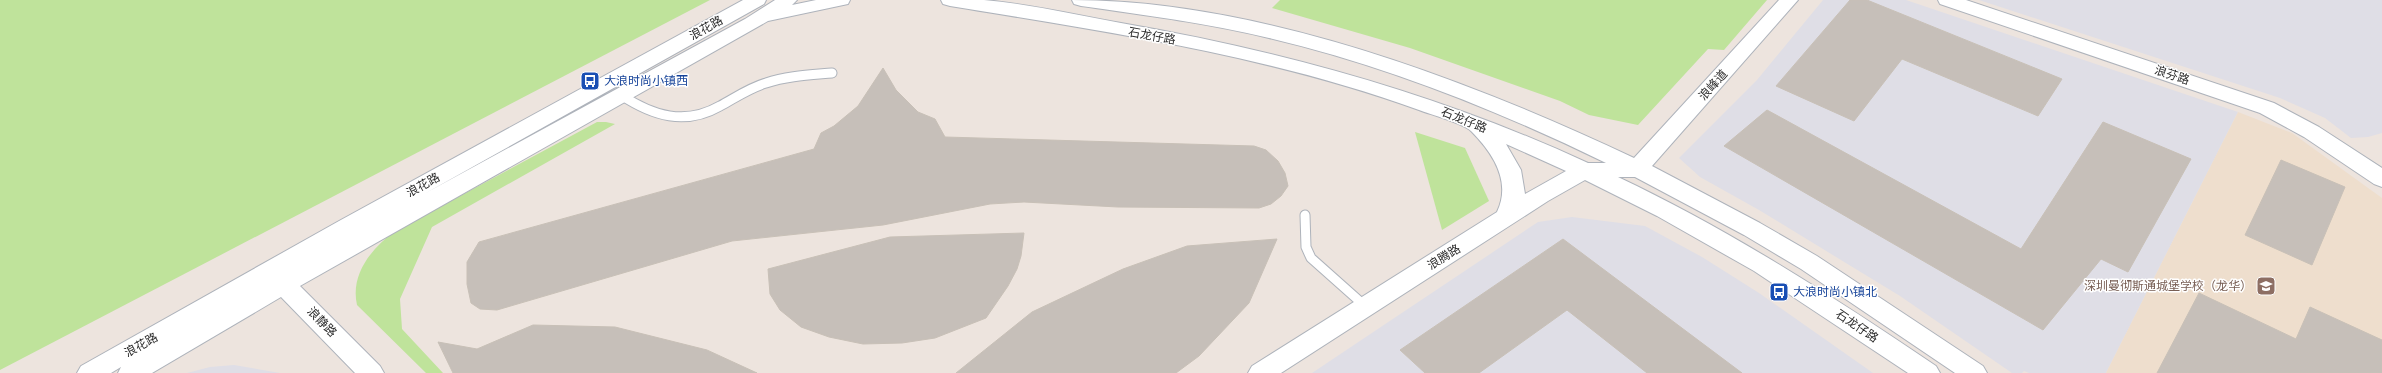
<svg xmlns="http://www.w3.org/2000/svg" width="2382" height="373" font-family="Helvetica,'Noto Sans SC',sans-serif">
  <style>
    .industrial { fill: #dfdee6 }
    .education { fill: #eedecd }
    .green { fill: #bfe39b }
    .building { fill: #c6bfb9; stroke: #c8c0b7 }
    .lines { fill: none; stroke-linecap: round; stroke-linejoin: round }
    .lane-casing { stroke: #aeb3bb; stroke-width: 11 }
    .secondary-casing { stroke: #aeb3bb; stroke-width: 2 }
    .lane { stroke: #fff; stroke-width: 9 }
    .secondary { fill: #fff; fill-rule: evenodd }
    .labels { text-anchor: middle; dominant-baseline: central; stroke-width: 3; stroke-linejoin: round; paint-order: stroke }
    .street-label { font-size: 12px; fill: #2b2b2b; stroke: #fff }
    .transit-label { font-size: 12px; fill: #164399; stroke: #fff; text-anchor: start }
    .education-label { font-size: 12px; fill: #785e54; stroke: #fff; text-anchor: end }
  </style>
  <rect width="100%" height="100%" fill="#ede4de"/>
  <g class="industrial">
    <polygon points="1823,0 1906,0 2238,112 2106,373 2029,373 2024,371 2022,373 2012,373 1900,296 1759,210 1700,177 1679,158 1757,80"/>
    <polygon points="1979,0 2382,0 2382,133 2368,137 2351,138 2325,118 2280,98"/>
    <polygon points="1572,217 1645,226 1702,257 1759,293 1873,373 1312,373 1538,222"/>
    <polygon points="234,365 280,373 187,373 210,367"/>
  </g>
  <polygon class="education" points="2238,112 2292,133 2382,198 2382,373 2106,373"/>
  <g class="green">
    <polygon points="0,0 710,0 0,370"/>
    <polygon points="1280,0 1767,0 1724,50 1708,49 1638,125 1589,115 1560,101 1410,48 1272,8"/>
    <path d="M597,122H606L615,124L432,227L400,299L402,329L443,373H426L357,305C350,274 372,248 395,231Z"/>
    <polygon points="1415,132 1465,148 1489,201 1442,230"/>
  </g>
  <g class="building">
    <polygon points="1850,0 1867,0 2062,79 2038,116 1902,59 1854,121 1776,86"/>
    <polygon points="883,68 896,90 918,112 935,119 945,137 1254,146 1266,150 1278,161 1285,173 1288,186 1281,196 1271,204 1259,208 1118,207 1024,202 990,204 883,225 732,241 497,310 480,309 471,303 467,284 467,262 479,242 814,149 821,133 834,126 858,106"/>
    <polygon points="1767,110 2021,249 2103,122 2191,159 2128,272 2101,259 2043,330 1724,146"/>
    <polygon points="2281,160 2345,187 2312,265 2245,235"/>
    <polygon points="1024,233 1021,256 1017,269 1008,286 986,318 935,338 902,343 863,344 829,337 801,327 780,310 770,294 768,269 890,237"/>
    <polygon points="1277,239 1249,303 1199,356 1176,373 956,373 1032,312 1123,269 1187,246"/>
    <polygon points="1563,239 1742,373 1647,373 1567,310 1479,373 1425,373 1400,350"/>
    <polygon points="2199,293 2296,339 2310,307 2382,340 2382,373 2157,373"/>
    <polygon points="533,325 615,327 707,350 757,373 453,373 438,342 477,349"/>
  </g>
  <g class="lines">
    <g class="lane-casing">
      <g id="lane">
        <path d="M621,95C653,116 685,126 720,106C735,98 749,88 766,83C787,76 810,75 832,73"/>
        <polyline points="1305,215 1306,247 1311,258 1365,306"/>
      </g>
    </g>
    <g class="secondary-casing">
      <g id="secondary">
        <polygon points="743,0 766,0 764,4 424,194 745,19 775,0 797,0 792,5 816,0 850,0 848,4 768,21 300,286 380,366 384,373 355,373 281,297 152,373 118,373 121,367 111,373 77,373 81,366 339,221"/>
        <path d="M941,0C955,0 970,0 984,0C1030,4 1076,15 1121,23C1283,51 1439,94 1588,163H1606C1499,111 1385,65 1269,38C1207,23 1144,15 1081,6L1074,4L1072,0C1258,0 1467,79 1634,158L1779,0H1798L1652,166L1760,223L1817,256L1983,366L1987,373H1955L1801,269L1744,235L1635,177H1618C1730,230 1834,297 1936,366L1940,373H1908L1754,271L1657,216L1585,180L1548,201L1281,373H1248L1252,366L1497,212C1512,181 1492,152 1471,131C1465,124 1429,114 1419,110C1267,55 1108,32 950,6L943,4ZM1506,144L1566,171L1525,194L1521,170Z"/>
        <polygon points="1938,0 1966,0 2274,103 2319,127 2382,168 2382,187 2374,184 2304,137 2260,113 1940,4"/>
      </g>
    </g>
    <use href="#lane" class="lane"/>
    <use href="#secondary" class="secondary"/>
  </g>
  <defs>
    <g id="bus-square" transform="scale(1)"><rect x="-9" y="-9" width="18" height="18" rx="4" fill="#1a4fb4" stroke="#fff"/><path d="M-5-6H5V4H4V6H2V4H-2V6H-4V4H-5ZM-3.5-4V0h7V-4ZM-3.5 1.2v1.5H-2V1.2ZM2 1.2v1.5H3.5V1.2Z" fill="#fff"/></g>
    <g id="school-square" transform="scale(1)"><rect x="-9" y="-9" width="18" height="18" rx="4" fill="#8d6e63" stroke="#fff"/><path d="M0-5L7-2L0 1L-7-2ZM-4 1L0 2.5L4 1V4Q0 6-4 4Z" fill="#fff"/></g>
  </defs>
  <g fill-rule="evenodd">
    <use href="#bus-square" x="590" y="81"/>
    <use href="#school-square" x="2266" y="286"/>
    <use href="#bus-square" x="1779" y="292"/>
  </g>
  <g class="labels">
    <g class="street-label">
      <text transform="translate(706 28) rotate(-29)">浪花路</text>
      <text transform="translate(1152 36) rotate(10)">石龙仔路</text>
      <text transform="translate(2172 75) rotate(18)">浪芬路</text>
      <text transform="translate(1713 85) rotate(-48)">浪峰道</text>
      <text transform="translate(1464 120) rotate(22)">石龙仔路</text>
      <text transform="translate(423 185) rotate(-29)">浪花路</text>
      <text transform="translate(1444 257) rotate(-32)">浪腾路</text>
      <text transform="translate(322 322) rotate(46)">浪静路</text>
      <text transform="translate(1857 326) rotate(34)">石龙仔路</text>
      <text transform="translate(141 345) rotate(-29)">浪花路</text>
    </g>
    <g class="transit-label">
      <text x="604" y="81">大浪时尚小镇西</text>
      <text x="1793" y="292">大浪时尚小镇北</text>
    </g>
    <g class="education-label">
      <text x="2252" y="286">深圳曼彻斯通城堡学校（龙华）</text>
    </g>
  </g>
</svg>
